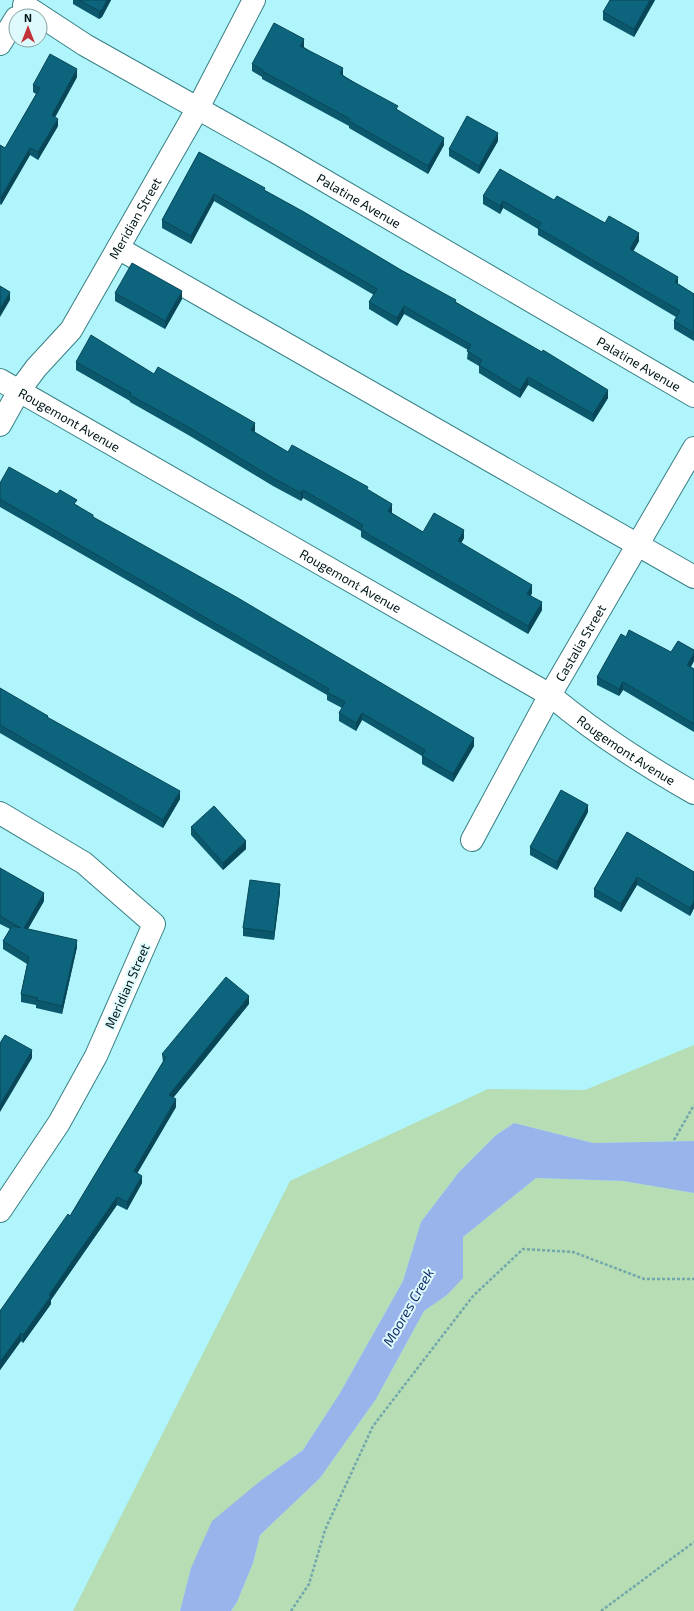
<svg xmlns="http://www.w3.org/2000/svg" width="694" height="1611" font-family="'Exo 2',sans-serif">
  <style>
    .green { fill: #b6ddb3 }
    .water { fill: #98b4ea }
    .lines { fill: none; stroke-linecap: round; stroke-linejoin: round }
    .minor-casing { stroke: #397f85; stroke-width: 24 }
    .path { stroke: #72a7ac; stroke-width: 2.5; stroke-dasharray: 3 2; stroke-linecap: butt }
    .minor { stroke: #fff; stroke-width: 22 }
    .wall { fill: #0b576c }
    .shaded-wall { fill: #094758 }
    .building { fill: #0d657d; stroke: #094758 }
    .labels { text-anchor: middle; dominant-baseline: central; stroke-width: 4; stroke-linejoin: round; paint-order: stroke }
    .street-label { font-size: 13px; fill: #001618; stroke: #dffafc }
    .water-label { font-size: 14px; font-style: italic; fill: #13306e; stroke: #dffafc }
  </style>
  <rect width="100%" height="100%" fill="#aff5fb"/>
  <g class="green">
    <polygon points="694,1045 694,1141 593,1143 514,1123 495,1136 459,1172 421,1222 403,1281 340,1393 303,1450 259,1482 191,1568 180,1611 73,1611 290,1181 488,1089 585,1090"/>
    <polygon points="536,1178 623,1181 694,1193 694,1611 231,1611 237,1602 253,1563 260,1535 320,1478 376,1399 424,1311 447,1295 462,1278 463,1237"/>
  </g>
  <polygon class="water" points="514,1123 593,1143 694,1141 694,1193 623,1181 536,1178 463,1237 463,1278 447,1295 424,1311 376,1399 320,1478 260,1535 253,1563 237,1602 231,1611 180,1611 191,1568 212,1521 259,1482 303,1450 340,1393 403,1281 421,1222 459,1172 495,1136"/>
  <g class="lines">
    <g class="minor-casing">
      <g id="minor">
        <path id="s1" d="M24,5L85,45L279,154L694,396"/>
        <polyline points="0,44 16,18"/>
        <polyline points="118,248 694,577"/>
        <path id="s2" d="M0,380L550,695C595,733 643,764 694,793"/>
        <path id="s3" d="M0,425L19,391L36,368L71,330L198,108L254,0"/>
        <polyline points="0,813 84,863 154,924 96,1056 59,1123 0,1211"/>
        <path id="s4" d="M472,840L550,695L694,448"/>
      </g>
    </g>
    <g class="path">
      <polyline points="674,1140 694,1105"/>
      <polyline points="291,1611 309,1584 325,1530 373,1426 473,1296 523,1249 573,1252 644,1279 694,1279"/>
      <polyline points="601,1611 694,1542"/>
    </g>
    <use href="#minor" class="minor"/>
  </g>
  <g class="wall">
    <polygon points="73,0 111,0 102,17 99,19 73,4"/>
    <polygon points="655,0 634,37 603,20 603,12"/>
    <polygon points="304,47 343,75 398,110 444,145 428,174 349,128 349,126 262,79 262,77 252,71 252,64"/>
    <polygon points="77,77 55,117 58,126 38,160 30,155 1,205 0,204 0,145 5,148 36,94 33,92 33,85"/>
    <polygon points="498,141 479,174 449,156 449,149"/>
    <polygon points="199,152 456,302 608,398 593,422 528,385 520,398 479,373 479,366 467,359 468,350 404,314 397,326 369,309 369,302 374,295 214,201 191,244 162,228 162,220"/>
    <polygon points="483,196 554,200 605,223 639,241 633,251 678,284 694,294 694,341 674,329 674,321 676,317 538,235 538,229 503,208 500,214 483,204"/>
    <polygon points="115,293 182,299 165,329 115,301"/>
    <polygon points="76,362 154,374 255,431 254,432 288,452 368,490 392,512 392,513 423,532 464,538 461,543 532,593 531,595 542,610 528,634 373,544 361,537 361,531 303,498 301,501 273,486 190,436 130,402 130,401 76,370"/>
    <polygon points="0,483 77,505 93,517 474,746 453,782 422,764 422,756 362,720 356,731 339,721 339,713 342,708 327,700 327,695 0,507"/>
    <polygon points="626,637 671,652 694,650 694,661 691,667 694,669 694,732 623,690 619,696 597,685 597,677"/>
    <polygon points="0,688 180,799 163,828 0,733"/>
    <polygon points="588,812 557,870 530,855 530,847"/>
    <polygon points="191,827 246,849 223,870 191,835"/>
    <polygon points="627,832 694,872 694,908 690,916 637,885 621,912 594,897 594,889"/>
    <polygon points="0,868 44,901 28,929 77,947 62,1014 36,1008 36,1005 21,1002 21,994 27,964 3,949 3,941 10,929 0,924"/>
    <polygon points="280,892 274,940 243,936 243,928"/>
    <polygon points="249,1004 173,1098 176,1107 137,1173 142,1183 127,1210 117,1205 51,1300 51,1304 23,1343 21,1341 0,1370 0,1311 70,1216 163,1062 162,1054"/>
  </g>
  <g class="shaded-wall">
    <polygon points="107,0 111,0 102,17 99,19 99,11"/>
    <polygon points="650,0 655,0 634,37 634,29"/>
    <polygon points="304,39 304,47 300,53 300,46"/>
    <polygon points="343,68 343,76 340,73"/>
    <polygon points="77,69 77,77 52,123 52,115"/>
    <polygon points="58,119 58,126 38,160 38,152"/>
    <polygon points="498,133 498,141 479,174 479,166"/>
    <polygon points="444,138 444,145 428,174 428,166"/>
    <polygon points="30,148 30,155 1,205 1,197"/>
    <polygon points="214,194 214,201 191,244 191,236"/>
    <polygon points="503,201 503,208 500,214 500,206"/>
    <polygon points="639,233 639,241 630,257 630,249"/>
    <polygon points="678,277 678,285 675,282"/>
    <polygon points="182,291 182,299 165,329 165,321"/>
    <polygon points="10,292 10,300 0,317 0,309"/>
    <polygon points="404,306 404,314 397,326 397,318"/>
    <polygon points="528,377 528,385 520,398 520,390"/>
    <polygon points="608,390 608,398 593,422 593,414"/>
    <polygon points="255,423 255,431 251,438 251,430"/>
    <polygon points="303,490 303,498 301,501 301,493"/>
    <polygon points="392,504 392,512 388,518 388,511"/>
    <polygon points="464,530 464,538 458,549 458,541"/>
    <polygon points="532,585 532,593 527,601 527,594"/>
    <polygon points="542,602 542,610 528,634 528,626"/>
    <polygon points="694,654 694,661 687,672 687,665"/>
    <polygon points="623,682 623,690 619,696 619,689"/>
    <polygon points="362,713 362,720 356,731 356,723"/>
    <polygon points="474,738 474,746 453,782 453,774"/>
    <polygon points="180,791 180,799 163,828 163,820"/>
    <polygon points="588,805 588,812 557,870 557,862"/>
    <polygon points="246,841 246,849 223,870 223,863"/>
    <polygon points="637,877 637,885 621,912 621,904"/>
    <polygon points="280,884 280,892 274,940 274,932"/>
    <polygon points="44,893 44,901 24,936 24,928"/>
    <polygon points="694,901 694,908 690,916 690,908"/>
    <polygon points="77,940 77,947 62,1014 62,1006"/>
    <polygon points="249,996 249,1004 169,1103 169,1095"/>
    <polygon points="32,1050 32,1058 9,1097 0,1112 0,1104"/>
    <polygon points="176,1099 176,1107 134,1179 134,1171"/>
    <polygon points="142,1176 142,1183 127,1210 127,1202"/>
    <polygon points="117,1197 117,1205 51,1300 51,1304 23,1343 23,1335 49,1295"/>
    <polygon points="21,1333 21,1341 0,1370 0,1362"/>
  </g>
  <g class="building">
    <polygon points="79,0 107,0 102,10 99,11"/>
    <polygon points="610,0 650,0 634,29 603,12"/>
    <polygon points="274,23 304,39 300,46 343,68 340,73 346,78 398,106 396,109 444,138 428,166 349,121 350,119 262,71 263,70 252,64"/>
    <polygon points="50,54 77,69 52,115 58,119 38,152 30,148 1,197 0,197 0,145 5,148 40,88 33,85"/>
    <polygon points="467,116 498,133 479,166 449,149"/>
    <polygon points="199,152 265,188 264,190 304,212 401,270 456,300 455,302 542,352 543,350 608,390 593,414 528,377 520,390 479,365 482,360 467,351 471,345 404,306 397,318 369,302 377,289 214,194 191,236 162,220"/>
    <polygon points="500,169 554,200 557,196 605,223 609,216 639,233 630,249 678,277 675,282 694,294 694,333 674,321 680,311 538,228 541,223 503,201 500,206 483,196"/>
    <polygon points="132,263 182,291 165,321 115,293"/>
    <polygon points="0,286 10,292 0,309"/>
    <polygon points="91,335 154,374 158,367 255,423 251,430 288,452 292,445 368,487 367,489 392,504 388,511 423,532 434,513 464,530 458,541 532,585 527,594 542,602 528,626 373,537 361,529 363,525 303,490 301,493 273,478 190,428 130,395 131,393 76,362"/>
    <polygon points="9,467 57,494 60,490 77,500 74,504 93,515 93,517 238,598 474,738 453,774 422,756 425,750 362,713 356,723 339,713 345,702 327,692 329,689 0,499 0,483"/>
    <polygon points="629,630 671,652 678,641 694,650 694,654 687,665 694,669 694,724 623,682 619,689 597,677 621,634 626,637"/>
    <polygon points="0,688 48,716 47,717 180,791 163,820 0,725"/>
    <polygon points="561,790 588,805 557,862 530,847"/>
    <polygon points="214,806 246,841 223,863 191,827"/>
    <polygon points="627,832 694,872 694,901 690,908 637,877 621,904 594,889"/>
    <polygon points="0,868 44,893 24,928 77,940 62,1006 36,1000 38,998 21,994 29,957 3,941 12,926 21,928 0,916"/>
    <polygon points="250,880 280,884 274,932 243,928"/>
    <polygon points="226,977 249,996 169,1095 176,1099 134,1171 142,1176 127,1202 117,1197 49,1295 51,1296 23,1335 21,1333 0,1362 0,1311 68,1214 70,1216 166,1057 162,1054"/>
    <polygon points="5,1035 32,1050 9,1090 0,1104 0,1043"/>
  </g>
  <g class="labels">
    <g class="street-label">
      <text stroke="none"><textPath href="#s1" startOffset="388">Palatine Avenue</textPath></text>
      <text stroke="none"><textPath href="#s3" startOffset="248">Meridian Street</textPath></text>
      <text stroke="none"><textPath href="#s1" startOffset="712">Palatine Avenue</textPath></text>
      <text stroke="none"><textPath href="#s2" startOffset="80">Rougemont Avenue</textPath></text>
      <text stroke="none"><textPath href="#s2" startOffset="404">Rougemont Avenue</textPath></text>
      <text stroke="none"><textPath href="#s4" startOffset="225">Castalia Street</textPath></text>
      <text stroke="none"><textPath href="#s2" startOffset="728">Rougemont Avenue</textPath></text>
      <text transform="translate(127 986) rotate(-66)">Meridian Street</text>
    </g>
    <g class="water-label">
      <text transform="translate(408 1307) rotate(-60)">Moores Creek</text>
    </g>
  </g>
  <g transform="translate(28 28)"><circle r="19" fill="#dffafc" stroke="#869fa1"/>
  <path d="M0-3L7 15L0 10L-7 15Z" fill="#c23239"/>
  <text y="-6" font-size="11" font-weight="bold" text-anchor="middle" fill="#001618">N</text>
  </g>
</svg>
